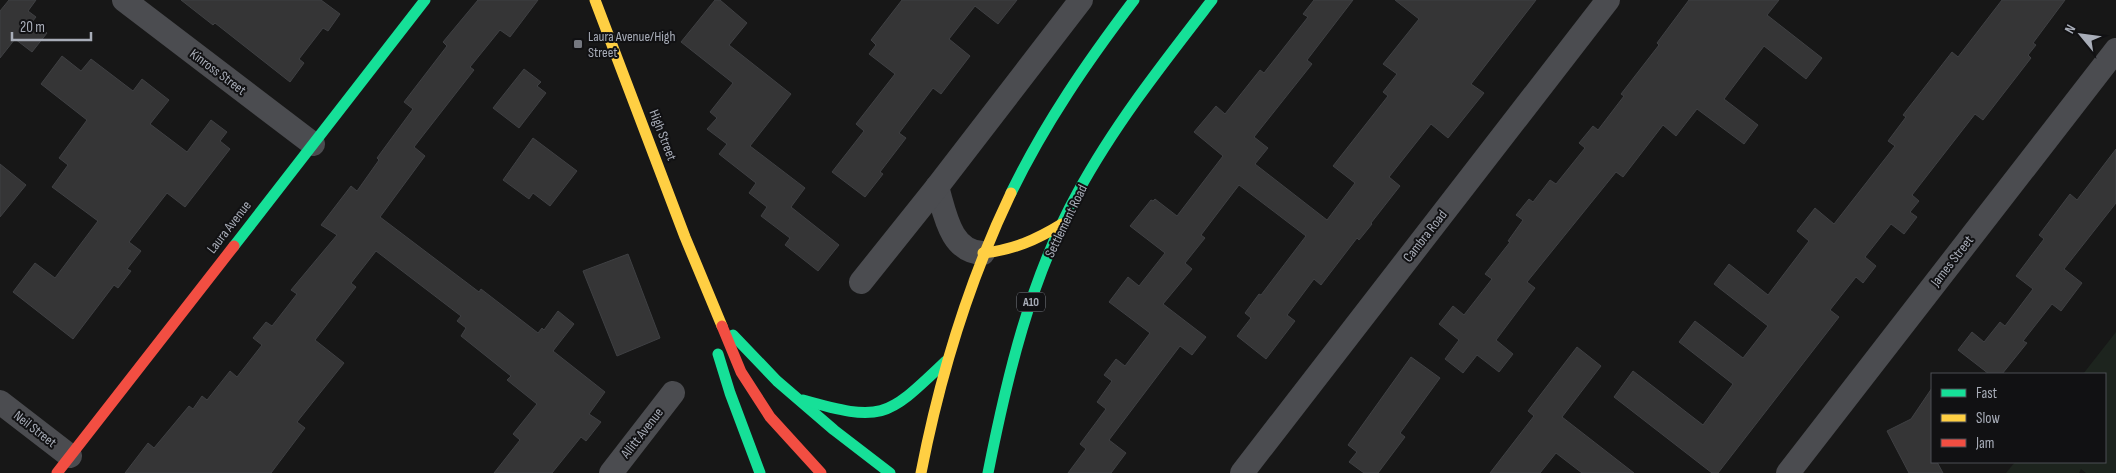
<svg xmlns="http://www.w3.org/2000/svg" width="2116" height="473" font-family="'Sofia Sans Condensed',sans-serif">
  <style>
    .green { fill: #1d241e }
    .building { fill: #353536; stroke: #3f4043 }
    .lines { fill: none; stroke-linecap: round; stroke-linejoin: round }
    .street { stroke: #4b4c50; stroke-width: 24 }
    .fast { stroke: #16e098; stroke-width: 11 }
    .slow { stroke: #ffcf43; stroke-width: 11 }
    .jam { stroke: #f24e42; stroke-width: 11 }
    .poi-dot { fill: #757880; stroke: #111113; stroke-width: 2 }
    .labels { text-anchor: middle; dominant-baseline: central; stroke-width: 4; stroke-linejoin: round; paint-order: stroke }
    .shield { fill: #111113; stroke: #7b7e86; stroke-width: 1 }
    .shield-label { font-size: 12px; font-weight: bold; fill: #a8adb8 }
    .poi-label { font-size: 14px; fill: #a8adb8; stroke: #111113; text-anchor: start }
    .street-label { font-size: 14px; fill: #a8adb8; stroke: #111113 }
  </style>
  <rect width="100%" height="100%" fill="#171717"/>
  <polygon class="green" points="2116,332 2116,473 2086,473 2081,469 2079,473 2006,473 2015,462 2105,462 2105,374 2083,374"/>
  <g class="building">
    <polygon points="9,0 36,0 28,11 36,17 32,22 47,33 32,52 15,39 0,58 0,11"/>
    <polygon points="181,0 321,0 340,14 328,31 323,28 299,59 304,63 290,82 215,23 213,25"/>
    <polygon points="478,0 538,0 510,37 500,30 470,67 474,70 414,147 425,156 380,217 479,292 481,289 538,333 542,328 544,330 558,311 574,324 553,351 605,392 589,414 601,422 586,441 581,437 552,473 494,473 520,440 513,434 537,404 507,380 511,376 461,336 466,328 457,321 461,316 376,251 351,283 356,287 315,340 344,363 297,422 305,428 271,473 125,473 148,443 154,448 189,406 193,409 202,396 207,400 230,371 237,377 262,345 253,338 266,322 272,326 297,294 291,290 337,235 321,225 351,186 357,191 379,160 377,158 413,109 404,102 447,46 443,42"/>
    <polygon points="715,0 720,0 747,23 729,45 791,94 750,146 805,188 791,207 839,245 818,271 785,245 790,238 761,216 767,207 749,193 756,183 719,154 727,144 707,129 717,118 710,112 733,83 681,42"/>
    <polygon points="902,0 1017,0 998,24 975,6 949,39 970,56 941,94 933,88 899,133 906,138 880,172 883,174 865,197 832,172 864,131 856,124 895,74 869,54 876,45 871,40"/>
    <polygon points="1314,0 1353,0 1307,60 1312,64 1254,137 1268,148 1255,164 1327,220 1355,183 1333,166 1388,96 1383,92 1397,74 1383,64 1419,19 1395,0 1536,0 1471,84 1484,93 1448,138 1431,124 1389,177 1400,186 1371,223 1372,224 1359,240 1357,238 1321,285 1314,279 1287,315 1295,321 1266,359 1237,336 1251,318 1245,313 1259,294 1261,295 1306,236 1239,185 1201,235 1205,238 1185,263 1192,269 1163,304 1206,337 1192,355 1180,346 1109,440 1126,453 1111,473 1068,473 1086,449 1080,444 1106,409 1097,402 1112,381 1104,375 1116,359 1125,366 1150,333 1109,302 1128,277 1139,286 1165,253 1130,226 1151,200 1153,201 1155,199 1177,216 1223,156 1194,132 1216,106 1225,114 1260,70 1264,73 1308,17 1303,14"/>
    <polygon points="1689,0 1779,0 1767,15 1822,58 1806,79 1764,46 1724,99 1758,125 1744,144 1697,109 1676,136 1663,125 1623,177 1616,172 1527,282 1535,288 1496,340 1513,354 1499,372 1477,355 1463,373 1445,359 1459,340 1439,324 1453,306 1464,315 1492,279 1485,274 1510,242 1508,241 1523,220 1516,215 1529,199 1533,202 1550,180 1556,184 1585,148 1579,143 1593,126 1598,130 1624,96 1621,94 1659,45 1657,43"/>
    <polygon points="2002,0 2065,0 2033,43 2036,45 2028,55 2031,58 1983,120 1975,114 1912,195 1919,201 1910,212 1917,217 1904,234 1891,224 1865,257 1876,266 1863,283 1856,277 1830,310 1839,317 1718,473 1712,473 1614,397 1633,371 1703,425 1733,384 1679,342 1695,321 1743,358 1768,326 1714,284 1729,264 1768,295 1809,241 1797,231 1815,208 1834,224 1895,146 1888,141 1906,117 1903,115 1952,52 1958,57"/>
    <polygon points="62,56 81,71 91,59 133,91 142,79 169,100 150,124 187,152 211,120 227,132 220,141 230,149 185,207 167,193 129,242 141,251 127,269 131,271 118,288 114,285 73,339 13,292 35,263 55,278 98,221 52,187 68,165 59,158 87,120 41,84"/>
    <polygon points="524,69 541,82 537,86 546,93 519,128 493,108"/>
    <polygon points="533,138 577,171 550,206 533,193 529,199 503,180"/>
    <polygon points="2116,149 2116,203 2064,269 2082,283 2061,311 2052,304 2023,341 2027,343 2002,374 1989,374 1958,350 1972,332 1984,342 2000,322 2005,326 2033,289 2016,276 2044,239 2039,235 2070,194 2077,200"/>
    <polygon points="0,164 26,185 0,217"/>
    <polygon points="628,254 660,338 617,356 583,271"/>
    <polygon points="1577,347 1601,366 1562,417 1634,473 1582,473 1556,453 1540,473 1490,473 1534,416 1528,411"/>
    <polygon points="1411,357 1440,378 1400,433 1405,437 1378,473 1364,473 1349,462 1357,452 1348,445"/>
    <polygon points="1932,388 1932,462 1937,462 1943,473 1909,473 1887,431 1911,419"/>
  </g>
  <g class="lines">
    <g class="street">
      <polyline points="124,0 313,144"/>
      <path d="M937,187C945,213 950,252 983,253"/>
      <polyline points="861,282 937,187 1081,0"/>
      <polyline points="0,402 70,456"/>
      <polyline points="611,473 673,393"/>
      <polyline points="1242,473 1608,0"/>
      <polyline points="1788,473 2116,50"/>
    </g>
    <g class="fast">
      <path d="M1011,193C1045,123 1087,62 1134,0"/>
      <polyline points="234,246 425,0"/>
      <polyline points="733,335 777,381 834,430 890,473"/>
      <polyline points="718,354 730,393 760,473"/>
      <path d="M803,400C884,423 887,417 946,361"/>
      <path d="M988,473C1007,377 1030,279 1078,192C1115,124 1164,62 1212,0"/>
    </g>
    <g class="slow">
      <polyline points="595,0 685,237 722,326"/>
      <path d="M983,253C1013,250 1036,240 1062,224"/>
      <path d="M921,473C940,375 968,283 1011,193"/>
    </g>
    <g class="jam">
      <polyline points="722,326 741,372 770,417 821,473"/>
      <polyline points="57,473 234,246"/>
    </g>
  </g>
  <rect class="poi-dot" x="573" y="39" width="10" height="10" rx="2.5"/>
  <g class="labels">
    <rect class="shield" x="1017" y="292.5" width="28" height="19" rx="4"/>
    <g class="shield-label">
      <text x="1031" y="302">A10</text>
    </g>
    <g class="poi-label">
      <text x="588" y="36">Laura Avenue/High<tspan x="588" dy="16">Street</tspan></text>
    </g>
    <g class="street-label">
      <text transform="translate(218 72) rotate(37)">Kinross Street</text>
      <text transform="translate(663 135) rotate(69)">High Street</text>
      <text transform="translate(1066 221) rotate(-64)">Settlement Road</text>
      <text transform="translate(229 227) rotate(-52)">Laura Avenue</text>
      <text transform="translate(1425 236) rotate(-52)">Cambra Road</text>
      <text transform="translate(1952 261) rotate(-52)">James Street</text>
      <text transform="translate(35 429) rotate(38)">Neil Street</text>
      <text transform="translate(642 433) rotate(-52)">Allitt Avenue</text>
    </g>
  </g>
  <rect x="1931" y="373" width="175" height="90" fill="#111113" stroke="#4d4f55"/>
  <rect x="1941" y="389" width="25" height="8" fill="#16e098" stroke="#4d4f55"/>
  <text x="1976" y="398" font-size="15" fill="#a8adb8">Fast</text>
  <rect x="1941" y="414" width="25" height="8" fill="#ffcf43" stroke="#4d4f55"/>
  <text x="1976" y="423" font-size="15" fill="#a8adb8">Slow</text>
  <rect x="1941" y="439" width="25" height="8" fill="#f24e42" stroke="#4d4f55"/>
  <text x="1976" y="448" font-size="15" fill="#a8adb8">Jam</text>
  <g transform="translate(2081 35) rotate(299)" stroke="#111113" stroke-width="4" paint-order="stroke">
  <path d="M0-4L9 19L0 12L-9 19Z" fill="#a8adb8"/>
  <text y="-8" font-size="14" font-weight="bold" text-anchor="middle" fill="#a8adb8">N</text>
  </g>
  <path d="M12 32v8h79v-8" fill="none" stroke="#a8adb8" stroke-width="2.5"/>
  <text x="20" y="32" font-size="15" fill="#a8adb8" stroke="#111113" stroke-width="4" paint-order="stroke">20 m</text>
</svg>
